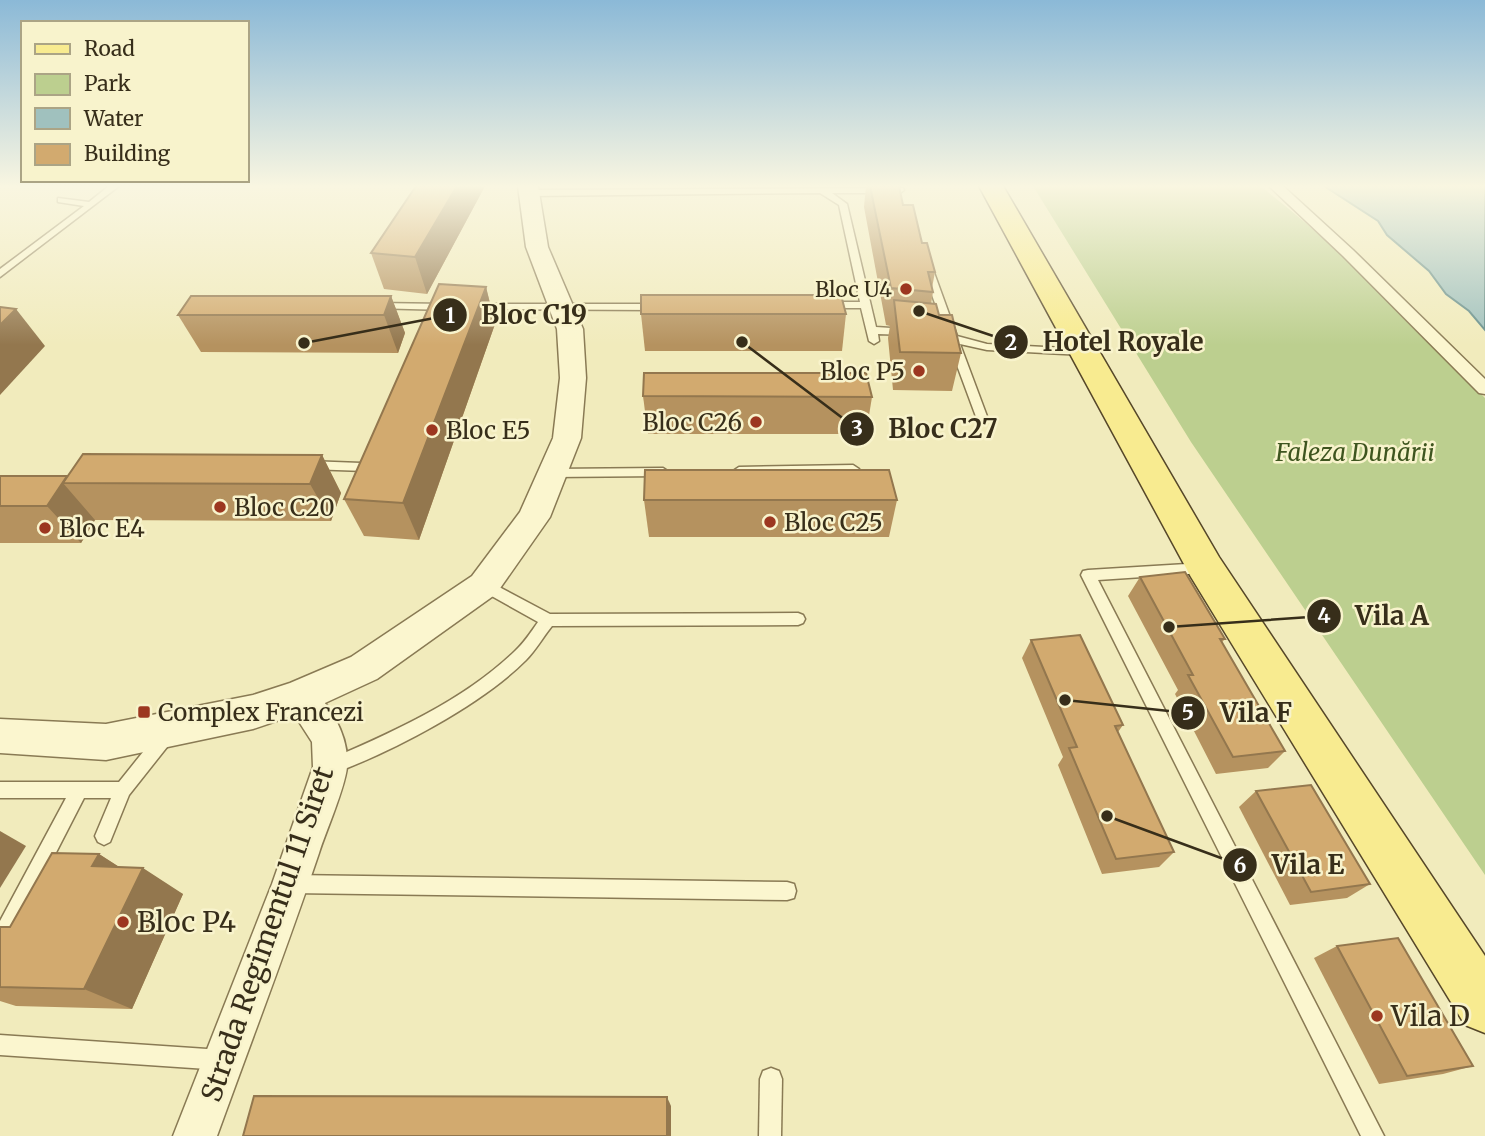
<svg xmlns="http://www.w3.org/2000/svg" width="1485" height="1136" font-family="Merriweather,serif">
  <style>
    .green { fill: #bccf8f }
    .water { fill: #a0c1be; stroke: #678f8d; stroke-width: 2 }
    .lines { fill: none; stroke-linecap: round; stroke-linejoin: round }
    .service-casing { stroke: #897a54; stroke-width: 3 }
    .pedestrian-casing { stroke: #897a54; stroke-width: 3 }
    .minor-casing { stroke: #897a54; stroke-width: 3 }
    .tertiary-casing { stroke: #897a54; stroke-width: 3 }
    .primary-casing { stroke: #564729; stroke-width: 3 }
    .service { fill: #fbf6cf; fill-rule: evenodd }
    .pedestrian { fill: #fbf6cf; fill-rule: evenodd }
    .minor { fill: #fbf6cf; fill-rule: evenodd }
    .tertiary { fill: #fbf6cf; fill-rule: evenodd }
    .primary { fill: #f8eb90; fill-rule: evenodd }
    .wall { fill: #b5925f }
    .shaded-wall { fill: #93774e }
    .building { fill: #d2aa6f; stroke: #93774e; stroke-width: 2 }
    .poi-dot { fill: #9c3720; stroke: #f8f3cc; stroke-width: 2.5 }
    .labels { text-anchor: middle; dominant-baseline: central; stroke-width: 5; stroke-linejoin: round; paint-order: stroke }
    .far-poi-label { font-size: 21px; fill: #372e1a; stroke: #f8f3cc; text-anchor: end }
    .poi-label { font-size: 24px; fill: #372e1a; stroke: #f8f3cc; text-anchor: start }
    .park-label { font-size: 24px; font-style: italic; fill: #3e551f; stroke: #f8f3cc }
    .near-poi-label { font-size: 28px; fill: #372e1a; stroke: #f8f3cc; text-anchor: start }
    .near-street-label { font-size: 28px; fill: #372e1a; stroke: #f8f3cc }
    .leader { fill: none; stroke: #372e1a; stroke-width: 2.5 }
    .callout-dot { fill: #372e1a; stroke: #f8f3cc; stroke-width: 2.5 }
    .mark-label { font-size: 21px; text-anchor: middle; font-weight: bold; fill: #fff }
    .callout-label { font-size: 26px; text-anchor: middle; font-weight: bold; fill: #372e1a; stroke: #f8f3cc; stroke-width: 5; stroke-linejoin: round; paint-order: stroke }
  </style>
  <rect width="100%" height="100%" fill="#f1ebbc"/>
  <path class="green" d="M1033,186H1260C1342,248 1412,326 1485,398V875L1191,442Z"/>
  <polygon class="water" points="1324,186 1485,186 1485,330 1469,311 1446,294 1429,271 1387,235 1378,221"/>
  <g class="lines">
    <g class="service-casing">
      <g id="service">
        <polygon points="109,186 119,186 0,277 0,269 84,206 58,202 58,198 89,202"/>
        <polygon points="903,188 904,190 900,193 832,193 847,204 876,327 906,329 911,332 906,335 878,334 879,341 874,344 869,341 861,308 824,308 819,305 824,302 860,302 839,205 820,193 528,196 524,193 528,190"/>
        <polygon points="924,265 932,267 957,336 987,344 1083,349 1088,352 1083,355 987,350 960,344 988,419 982,423 978,422 948,341 942,337 946,334 922,267"/>
        <polygon points="376,303 447,304 452,307 447,310 372,308 371,306"/>
        <polygon points="474,304 657,304 662,307 657,310 470,309 470,305"/>
        <polygon points="369,454 375,458 369,470 365,471 308,469 302,465 308,461 361,463 365,455"/>
        <polygon points="853,465 859,469 853,473 739,475 733,471 739,467"/>
        <polygon points="663,468 669,472 663,476 552,477 546,473 552,469"/>
        <polygon points="1203,563 1208,564 1210,568 1208,572 1203,573 1098,580 1384,1136 1361,1136 1081,575 1083,571 1088,570"/>
        <path d="M484,579L550,614L798,613L803,615L805,619L803,623L798,625L552,626C543,637 536,650 526,660C480,706 393,751 332,774L326,771L324,766L326,761C391,733 463,701 514,652C524,643 531,632 538,622L479,589L477,585L479,581Z"/>
        <polygon points="165,730 171,732 173,737 171,742 129,795 110,842 104,845 98,842 95,836 111,798 84,798 7,948 0,951 0,921 66,798 0,798 0,782 119,782 159,732"/>
        <polygon points="291,875 787,882 794,884 796,891 794,898 787,900 291,893 284,891 282,884 284,877"/>
        <polygon points="0,1035 222,1050 229,1053 232,1060 229,1067 222,1070 0,1055"/>
        <polygon points="771,1068 779,1071 782,1079 781,1136 759,1136 760,1079 763,1071"/>
      </g>
    </g>
    <g class="pedestrian-casing">
      <polygon id="pedestrian" points="1269,186 1283,186 1353,250 1485,379 1485,394 1479,393 1343,256"/>
    </g>
    <g class="minor-casing">
      <path id="minor" d="M299,683C327,693 350,737 347,767C345,788 326,831 319,853C287,948 251,1042 217,1136H173L272,884L313,767L312,742L283,697L288,687Z"/>
    </g>
    <g class="tertiary-casing">
      <polygon id="tertiary" points="518,186 538,186 548,247 583,329 586,378 581,438 550,517 496,594 377,679 312,709 253,729 106,760 0,753 0,719 106,724 253,695 290,683 351,657 472,576 520,512 553,438 560,378 557,329 526,247"/>
    </g>
    <g class="primary-casing">
      <polygon id="primary" points="979,186 1003,186 1219,557 1485,956 1485,1033 1465,1025 1191,577"/>
    </g>
    <use href="#service" class="service"/>
    <use href="#pedestrian" class="pedestrian"/>
    <use href="#minor" class="minor"/>
    <use href="#tertiary" class="tertiary"/>
    <use href="#primary" class="primary"/>
  </g>
  <g class="wall">
    <polygon points="416,186 485,186 427,294 384,289 371,253"/>
    <polygon points="866,186 899,186 903,205 922,243 935,272 932,288 933,292 931,304 939,315 961,353 952,391 893,390 888,338 890,326 886,325 864,207"/>
    <polygon points="486,287 495,324 419,540 364,536 344,499"/>
    <polygon points="391,296 405,333 398,353 201,352 178,315"/>
    <polygon points="641,314 846,314 842,351 645,351"/>
    <polygon points="643,396 872,397 866,434 648,434"/>
    <polygon points="322,455 341,493 331,521 95,520 81,543 0,543 0,476 67,476"/>
    <polygon points="644,500 897,500 889,537 649,537"/>
    <polygon points="1140,577 1225,639 1222,642 1285,751 1268,768 1216,774 1175,694 1178,690 1128,596"/>
    <polygon points="1031,640 1123,725 1118,732 1174,852 1159,867 1102,874 1058,765 1063,757 1022,658"/>
    <polygon points="1256,791 1370,884 1347,898 1290,905 1239,807"/>
    <polygon points="99,854 119,867 183,894 132,1009 16,1006 0,1001 0,927 10,927"/>
    <polygon points="1337,946 1473,1066 1443,1074 1379,1084 1314,958"/>
  </g>
  <g class="shaded-wall">
    <polygon points="457,186 485,186 427,294 415,257"/>
    <polygon points="486,287 495,324 419,540 403,503"/>
    <polygon points="391,296 405,333 398,353 384,315"/>
    <polygon points="16,309 45,346 0,395 0,325"/>
    <polygon points="322,455 341,493 331,521 310,484"/>
    <polygon points="67,476 63,483 95,520 81,543 47,506"/>
    <polygon points="0,831 26,846 0,888"/>
    <polygon points="99,854 138,879 143,868 183,894 132,1009 84,989 92,866"/>
    <polygon points="667,1097 671,1106 671,1136 667,1136"/>
  </g>
  <g class="building">
    <polygon points="416,186 457,186 415,257 371,253"/>
    <polygon points="870,186 899,186 903,205 913,205 922,243 927,243 935,272 928,272 933,292 891,288"/>
    <polygon points="439,284 486,287 403,503 344,499"/>
    <polygon points="641,295 841,295 846,314 641,314"/>
    <polygon points="191,296 391,296 384,315 178,315"/>
    <polygon points="894,300 936,304 939,315 952,315 961,353 900,352"/>
    <polygon points="0,307 16,309 0,325"/>
    <polygon points="644,373 866,373 872,397 643,396"/>
    <polygon points="83,454 322,455 310,484 63,483"/>
    <polygon points="645,470 889,470 897,500 644,500"/>
    <polygon points="0,476 67,476 47,506 0,506"/>
    <polygon points="1185,572 1225,639 1220,639 1285,751 1233,757 1188,675 1193,675 1140,577"/>
    <polygon points="1080,635 1123,725 1115,726 1174,852 1116,859 1069,748 1077,747 1031,640"/>
    <polygon points="1311,785 1370,884 1311,892 1256,791"/>
    <polygon points="52,853 99,854 92,866 143,868 84,989 0,987 0,927 10,927"/>
    <polygon points="1398,938 1473,1066 1407,1076 1337,946"/>
    <polygon points="254,1096 667,1097 667,1136 243,1136"/>
  </g>
  <linearGradient id="sky" x2="0" y2="1"><stop stop-color="#8bb9d7"/><stop offset="0.54" stop-color="#f9f6e1"/><stop offset="1" stop-color="#f9f6e1" stop-opacity="0"/></linearGradient>
  <rect width="1485" height="345" fill="url(#sky)"/>
  <g class="poi-dot">
    <circle cx="906" cy="289" r="7"/>
    <circle cx="919" cy="371" r="7"/>
    <circle cx="756" cy="422" r="7"/>
    <circle cx="432" cy="430" r="7"/>
    <circle cx="220" cy="507" r="7"/>
    <circle cx="770" cy="522" r="7"/>
    <circle cx="45" cy="528" r="7"/>
    <rect x="137" y="705" width="14" height="14" rx="3.5"/>
    <circle cx="123" cy="922" r="7"/>
    <circle cx="1377" cy="1016" r="7"/>
  </g>
  <g class="labels">
    <g class="far-poi-label">
      <text x="892" y="289">Bloc U4</text>
    </g>
    <g class="poi-label">
      <text x="905" y="371" text-anchor="end">Bloc P5</text>
      <text x="742" y="422" text-anchor="end">Bloc C26</text>
      <text x="446" y="430">Bloc E5</text>
      <text x="234" y="507">Bloc C20</text>
      <text x="784" y="522">Bloc C25</text>
      <text x="59" y="528">Bloc E4</text>
      <text x="158" y="712">Complex Francezi</text>
    </g>
    <g class="park-label">
      <text x="1355" y="452">Faleza Dunării</text>
    </g>
    <g class="near-poi-label">
      <text x="137" y="922">Bloc P4</text>
      <text x="1391" y="1016">Vila D</text>
    </g>
    <g class="near-street-label">
      <text transform="translate(267 934) rotate(-71)">Strada Regimentul 11 Siret</text>
    </g>
  </g>
  <path class="leader" d="M304 343L450 315M919 311L1011 342M742 342L857 429M1169 627L1324 616M1065 700L1188 713M1107 816L1240 865"/>
  <g class="callout-dot">
    <circle cx="304" cy="343" r="7"/>
    <circle cx="919" cy="311" r="7"/>
    <circle cx="742" cy="342" r="7"/>
    <circle cx="1169" cy="627" r="7"/>
    <circle cx="1065" cy="700" r="7"/>
    <circle cx="1107" cy="816" r="7"/>
    <circle cx="450" cy="315" r="18"/>
    <circle cx="1011" cy="342" r="18"/>
    <circle cx="857" cy="429" r="18"/>
    <circle cx="1324" cy="616" r="18"/>
    <circle cx="1188" cy="713" r="18"/>
    <circle cx="1240" cy="865" r="18"/>
  </g>
  <g class="mark-label">
    <text x="450" y="323">1</text>
    <text x="1011" y="350">2</text>
    <text x="857" y="436">3</text>
    <text x="1324" y="623">4</text>
    <text x="1188" y="720">5</text>
    <text x="1240" y="873">6</text>
  </g>
  <g class="callout-label">
    <text x="534" y="324">Bloc C19</text>
    <text x="1123" y="351">Hotel Royale</text>
    <text x="943" y="438">Bloc C27</text>
    <text x="1392" y="625">Vila A</text>
    <text x="1256" y="722">Vila F</text>
    <text x="1308" y="874">Vila E</text>
  </g>
  <rect x="21" y="21" width="228" height="161" fill="#f8f3cc" stroke="#aba485" stroke-width="2"/>
  <rect x="35" y="44" width="35" height="10" fill="#f8eb90" stroke="#aba485" stroke-width="2"/>
  <text x="84" y="56" font-size="21" fill="#372e1a">Road</text>
  <rect x="35" y="74" width="35" height="21" fill="#bccf8f" stroke="#aba485" stroke-width="2"/>
  <text x="84" y="91" font-size="21" fill="#372e1a">Park</text>
  <rect x="35" y="108" width="35" height="21" fill="#a0c1be" stroke="#aba485" stroke-width="2"/>
  <text x="84" y="126" font-size="21" fill="#372e1a">Water</text>
  <rect x="35" y="144" width="35" height="21" fill="#d2aa6f" stroke="#aba485" stroke-width="2"/>
  <text x="84" y="161" font-size="21" fill="#372e1a">Building</text>
</svg>
